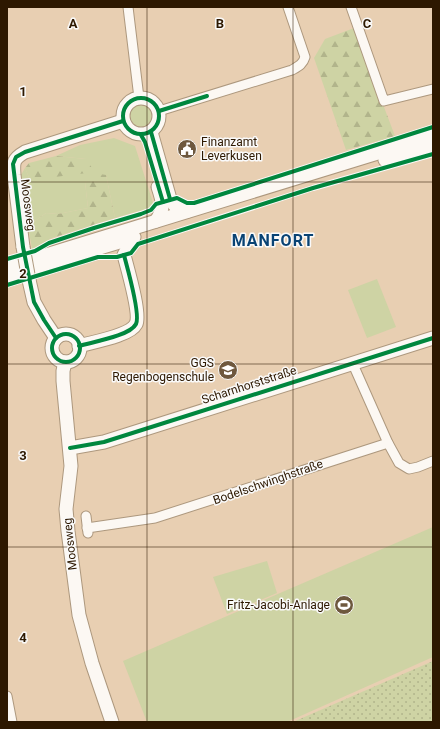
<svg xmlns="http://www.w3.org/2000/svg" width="440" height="729" font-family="Roboto,sans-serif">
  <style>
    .green { fill: #ced3a4 }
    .forest { fill: url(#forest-firs) }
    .garden { fill: url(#garden-dots) }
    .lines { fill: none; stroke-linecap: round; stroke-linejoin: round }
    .street-casing { stroke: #ad987e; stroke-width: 11 }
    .secondary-casing { stroke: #ad987e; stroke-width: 15 }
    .street { stroke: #fcf8f3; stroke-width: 9 }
    .secondary { stroke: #fcf8f3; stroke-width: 13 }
    .secondary-bridge-casing { stroke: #ad987e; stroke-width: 15; stroke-linecap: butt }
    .secondary-bridge { stroke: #fcf8f3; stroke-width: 13 }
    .cycleway-casing { stroke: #fafafa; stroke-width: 6 }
    .cycleway { stroke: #00873e; stroke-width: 4 }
    .grid { fill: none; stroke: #2d1800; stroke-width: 1; stroke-opacity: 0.55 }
    .labels { text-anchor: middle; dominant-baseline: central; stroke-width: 3; stroke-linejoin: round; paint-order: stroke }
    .poi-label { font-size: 12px; fill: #2d1800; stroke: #fafafa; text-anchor: end }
    .street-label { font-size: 12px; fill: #2d1800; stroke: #fafafa }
    .district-label { font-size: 16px; font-weight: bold; letter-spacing: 1px; fill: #094374; stroke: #fafafa }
    .grid-label { font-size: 13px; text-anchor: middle; font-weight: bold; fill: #2d1800; stroke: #fafafa; stroke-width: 3; stroke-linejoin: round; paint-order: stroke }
  </style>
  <defs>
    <pattern id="forest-firs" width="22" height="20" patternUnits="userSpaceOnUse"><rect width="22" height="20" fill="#ced3a4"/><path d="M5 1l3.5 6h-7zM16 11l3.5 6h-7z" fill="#b1b48b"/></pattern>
    <pattern id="garden-dots" width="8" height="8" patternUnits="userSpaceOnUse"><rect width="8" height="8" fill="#ced3a4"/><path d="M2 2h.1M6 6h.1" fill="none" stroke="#b1b48b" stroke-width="1.8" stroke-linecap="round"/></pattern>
  </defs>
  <rect width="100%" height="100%" fill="#e8cfb2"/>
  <g class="green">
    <circle cx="141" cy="116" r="11"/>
    <polygon points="114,138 135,146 153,203 149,208 115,218 106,175 85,182 88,208 58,214 46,213 28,226 21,175 25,168 30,180 86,159 56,156 80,145"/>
    <polygon points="377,279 396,327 367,338 348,290"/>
    <polygon points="433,527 433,657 287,722 147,722 123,661"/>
    <polygon points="267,561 277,593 227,614 213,577"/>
  </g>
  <g class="forest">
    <polygon points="354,28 395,136 346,150 314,58 325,39"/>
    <polygon points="56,156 86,159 92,168 87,173 30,180 25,168 29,163"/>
    <polygon points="100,174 106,175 115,218 52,238 32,249 28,226 46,213 58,214 88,208 85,182"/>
  </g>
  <polygon class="garden" points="433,661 433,722 293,722"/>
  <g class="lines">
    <g class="street-casing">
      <g id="street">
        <polyline points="128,7 139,98"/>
        <polyline points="351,7 384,101 433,89"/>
        <path d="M159,111L292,70C299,66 303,64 305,57L288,7"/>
        <polyline points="352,362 388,443"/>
        <polyline points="86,516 88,533"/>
        <polyline points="87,528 155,518 388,443 399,463 409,469 418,467 433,461"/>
        <polyline points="7,696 12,722"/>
      </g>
    </g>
    <g class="secondary-casing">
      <g id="secondary">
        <circle cx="141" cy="116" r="18"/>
        <polyline points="151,132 170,199 176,207 188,211"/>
        <polyline points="385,160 433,146"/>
        <path d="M156,221C165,208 163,202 158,187"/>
        <path d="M23,247L14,175C13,162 13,159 25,152L123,121"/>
        <polyline points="7,267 433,136"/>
        <polyline points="7,276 126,240"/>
        <polyline points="29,280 34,302 44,320 56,338"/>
        <circle cx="66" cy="348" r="14"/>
        <path d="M79,346C92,342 130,336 136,324C141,314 127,267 124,255L134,237"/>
        <polyline points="65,362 63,371 63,381 71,466 66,509 68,531 79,615 92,663 112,722"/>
        <polyline points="70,448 104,442 433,338"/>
      </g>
    </g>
    <use href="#street" class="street"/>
    <use href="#secondary" class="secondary"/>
    <g class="secondary-bridge-casing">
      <polyline id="secondary-bridge" points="23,247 29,280"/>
    </g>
    <use href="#secondary-bridge" class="secondary-bridge"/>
    <g class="cycleway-casing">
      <g id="cycleway">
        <circle cx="141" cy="116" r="18"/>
        <polyline points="159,111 207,96"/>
        <polyline points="151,132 170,199"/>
        <polyline points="141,135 145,142 163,202"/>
        <polyline points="7,259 35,251 49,243 94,228 141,214 151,210 156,204 177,198 187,203 194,203 433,127"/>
        <polyline points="7,285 98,257 117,257 131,253 138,244 313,188 433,154"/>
        <circle cx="66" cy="348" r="14"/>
        <polyline points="56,338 44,320 34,302 23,247 13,164 16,157 25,152 123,121"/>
        <path d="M79,346C92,342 130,336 136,324C141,314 127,267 124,255"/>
        <polyline points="70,448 104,442 433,338"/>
      </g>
    </g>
    <use href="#cycleway" class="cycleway"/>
  </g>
  <path class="grid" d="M147,7V722M293,7V722M7,182H433M7,364H433M7,547H433"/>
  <defs>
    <g id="civic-disc" transform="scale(1)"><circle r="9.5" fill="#6e583e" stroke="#fafafa"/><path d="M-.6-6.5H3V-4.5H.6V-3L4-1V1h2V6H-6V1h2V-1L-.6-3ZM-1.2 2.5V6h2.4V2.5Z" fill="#fff"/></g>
    <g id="school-disc" transform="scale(1)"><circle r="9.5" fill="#6e583e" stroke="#fafafa"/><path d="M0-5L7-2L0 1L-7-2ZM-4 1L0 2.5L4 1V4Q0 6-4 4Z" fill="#fff"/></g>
    <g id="stadium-disc" transform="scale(1)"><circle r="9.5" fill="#6e583e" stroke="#fafafa"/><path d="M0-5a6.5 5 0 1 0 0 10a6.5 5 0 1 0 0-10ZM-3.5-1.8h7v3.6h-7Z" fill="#fff"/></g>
  </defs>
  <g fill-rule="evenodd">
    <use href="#civic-disc" x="187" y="149"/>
    <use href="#school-disc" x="228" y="370"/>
    <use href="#stadium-disc" x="344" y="605"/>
  </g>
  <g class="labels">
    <g class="poi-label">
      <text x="201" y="142" text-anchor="start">Finanzamt<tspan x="201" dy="14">Leverkusen</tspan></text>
      <text x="214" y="363">GGS<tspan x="214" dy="14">Regenbogenschule</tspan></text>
      <text x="330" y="605">Fritz-Jacobi-Anlage</text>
    </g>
    <g class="street-label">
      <text transform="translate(28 205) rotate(83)">Moosweg</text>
      <text transform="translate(249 385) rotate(-18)">Scharnhorststraße</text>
      <text transform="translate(268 482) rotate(-19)">Bodelschwinghstraße</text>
      <text transform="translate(70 544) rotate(-96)">Moosweg</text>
    </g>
    <g class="district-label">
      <text x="273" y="240">MANFORT</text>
    </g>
  </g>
  <g class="grid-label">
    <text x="73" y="28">A</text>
    <text x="220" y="28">B</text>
    <text x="367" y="28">C</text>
    <text x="23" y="96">1</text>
    <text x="23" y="278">2</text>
    <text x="23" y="460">3</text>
    <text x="23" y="642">4</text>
  </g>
  <rect width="440" height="729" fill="none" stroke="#2d1800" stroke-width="16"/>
</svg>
